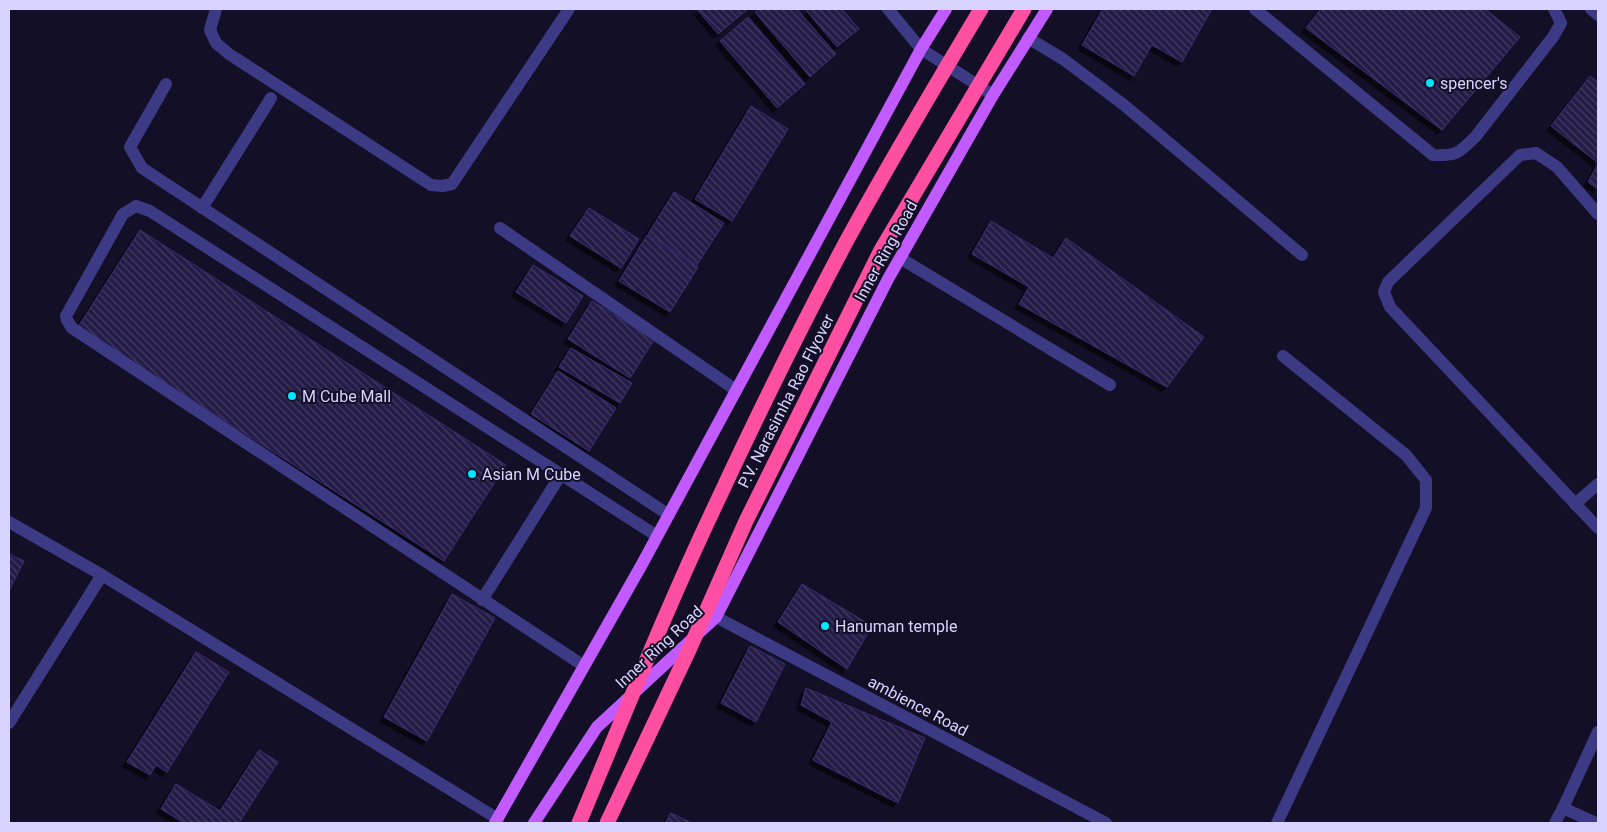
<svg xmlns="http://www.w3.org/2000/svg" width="1607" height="832" font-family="Roboto,sans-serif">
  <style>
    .building { fill: url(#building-back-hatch); stroke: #3b2d73; filter: url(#shadow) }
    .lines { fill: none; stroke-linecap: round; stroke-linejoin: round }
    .service { stroke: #3d3a85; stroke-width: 12 }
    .minor { stroke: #3d3a85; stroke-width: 12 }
    .tertiary { stroke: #3d3a85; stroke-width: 12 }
    .primary { stroke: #c25bff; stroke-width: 12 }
    .motorway-bridge { stroke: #ff4fa3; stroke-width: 15 }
    .poi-dot { fill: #00e5ff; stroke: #130f26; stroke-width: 2 }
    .labels { text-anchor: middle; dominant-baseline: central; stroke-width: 4; stroke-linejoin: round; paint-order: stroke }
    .poi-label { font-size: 16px; fill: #d9d4ff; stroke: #130f26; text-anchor: start }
    .street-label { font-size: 16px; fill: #d9d4ff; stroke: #130f26 }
  </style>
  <defs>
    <pattern id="building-back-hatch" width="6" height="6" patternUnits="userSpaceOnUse" patternTransform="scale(1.25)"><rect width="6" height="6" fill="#241b47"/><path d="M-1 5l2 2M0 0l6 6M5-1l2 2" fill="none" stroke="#433b63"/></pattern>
    <filter id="shadow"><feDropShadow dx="-4.5" dy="4.5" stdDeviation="0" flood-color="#0009"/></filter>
  </defs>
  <rect width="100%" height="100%" fill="#130f26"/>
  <g class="building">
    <polygon points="697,9 748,9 718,34"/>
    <polygon points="759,9 797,9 836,54 810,77 755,12"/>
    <polygon points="805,9 842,9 859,29 837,47"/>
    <polygon points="1103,9 1212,9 1182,62 1152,45 1134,76 1082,45"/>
    <polygon points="1321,9 1485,9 1520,37 1442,130 1306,28"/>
    <polygon points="748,17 805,84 777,108 720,41"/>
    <polygon points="1590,76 1598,82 1598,163 1551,126"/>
    <polygon points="751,106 788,129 732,221 695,199"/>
    <polygon points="1598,164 1598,189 1588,182"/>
    <polygon points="674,192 724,223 697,265 648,234"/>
    <polygon points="589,208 639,239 621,268 570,236"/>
    <polygon points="991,221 1053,258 1066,238 1204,337 1167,387 1019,304 1029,287 972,254"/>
    <polygon points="140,230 506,465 444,561 78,327"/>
    <polygon points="647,235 698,267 670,312 619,281"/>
    <polygon points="533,265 583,296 566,323 516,292"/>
    <polygon points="592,301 654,340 630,378 568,339"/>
    <polygon points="571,348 632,383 620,403 559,367"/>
    <polygon points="558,371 616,408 589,451 531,414"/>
    <polygon points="9,554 24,561 9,591"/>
    <polygon points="802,584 872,626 847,669 778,622"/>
    <polygon points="452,594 495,618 427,741 384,717"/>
    <polygon points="750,646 785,664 756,722 721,703"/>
    <polygon points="196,652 229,672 167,772 156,765 150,775 127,762"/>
    <polygon points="806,688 925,738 898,803 813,760 832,722 801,705"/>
    <polygon points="259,750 278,762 239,823 184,823 161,809 176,784 220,811"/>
    <polygon points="671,813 692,823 665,823"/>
  </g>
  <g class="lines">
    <g class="service">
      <path d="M1255,9L1433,155C1458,156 1459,153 1476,136L1553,37L1561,23L1554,9"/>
      <polyline points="1028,38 1063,59 1124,105 1302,255"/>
      <polyline points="202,208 271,98"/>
      <polyline points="900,258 1110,385"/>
      <polyline points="9,522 102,575 498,819"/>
      <polyline points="482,600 560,476"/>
      <polyline points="584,666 72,328 67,320 66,316 123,214 136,206 150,211 657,536"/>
      <polyline points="9,723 102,575"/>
    </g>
    <g class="minor">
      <polyline points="216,9 210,30 216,43 229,54 431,185 442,186 452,184 569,9"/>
      <polyline points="1591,9 1598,15"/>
      <polyline points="166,84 130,147 142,168 669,515"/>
      <polyline points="1598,214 1557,167 1536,153 1520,155 1388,282 1384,292 1390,307 1598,528"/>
      <polyline points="500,228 736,390"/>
      <polyline points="1575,504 1598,484"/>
      <polyline points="1277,823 1426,508 1426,480 1406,455 1283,356"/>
      <polyline points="1555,823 1563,808"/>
      <polyline points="1596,823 1563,808 1598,732"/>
    </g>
    <g class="tertiary">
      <polyline points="888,9 921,49 993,95"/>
      <polyline points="716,617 1106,823"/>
    </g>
    <g class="primary">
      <polyline points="495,823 641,566 921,49 946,9"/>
      <polyline points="534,823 597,727 716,617 888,279 993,95 1047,9"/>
    </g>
    <g class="motorway-bridge">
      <path d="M579,823C624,716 666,609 716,504C757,416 800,328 846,242C889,163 935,86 981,9"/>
      <polyline points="607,823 689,650 746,521 881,250 1024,9"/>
    </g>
  </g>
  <g class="poi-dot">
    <circle cx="1430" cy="83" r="5"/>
    <circle cx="292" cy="396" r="5"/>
    <circle cx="472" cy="474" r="5"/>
    <circle cx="825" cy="626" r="5"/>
  </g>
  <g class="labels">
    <g class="poi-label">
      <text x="1440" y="83">spencer's</text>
      <text x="302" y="396">M Cube Mall</text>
      <text x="482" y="474">Asian M Cube</text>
      <text x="835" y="626">Hanuman temple</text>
    </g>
    <g class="street-label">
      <text transform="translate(886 251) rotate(-61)">Inner Ring Road</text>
      <text transform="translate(786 401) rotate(-63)">P.V. Narasimha Rao Flyover</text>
      <text transform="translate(659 647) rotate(-43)">Inner Ring Road</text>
      <text transform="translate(918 706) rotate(28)">ambience Road</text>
    </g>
  </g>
  <rect width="1607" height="832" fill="none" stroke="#d9d4ff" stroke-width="20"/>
</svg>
